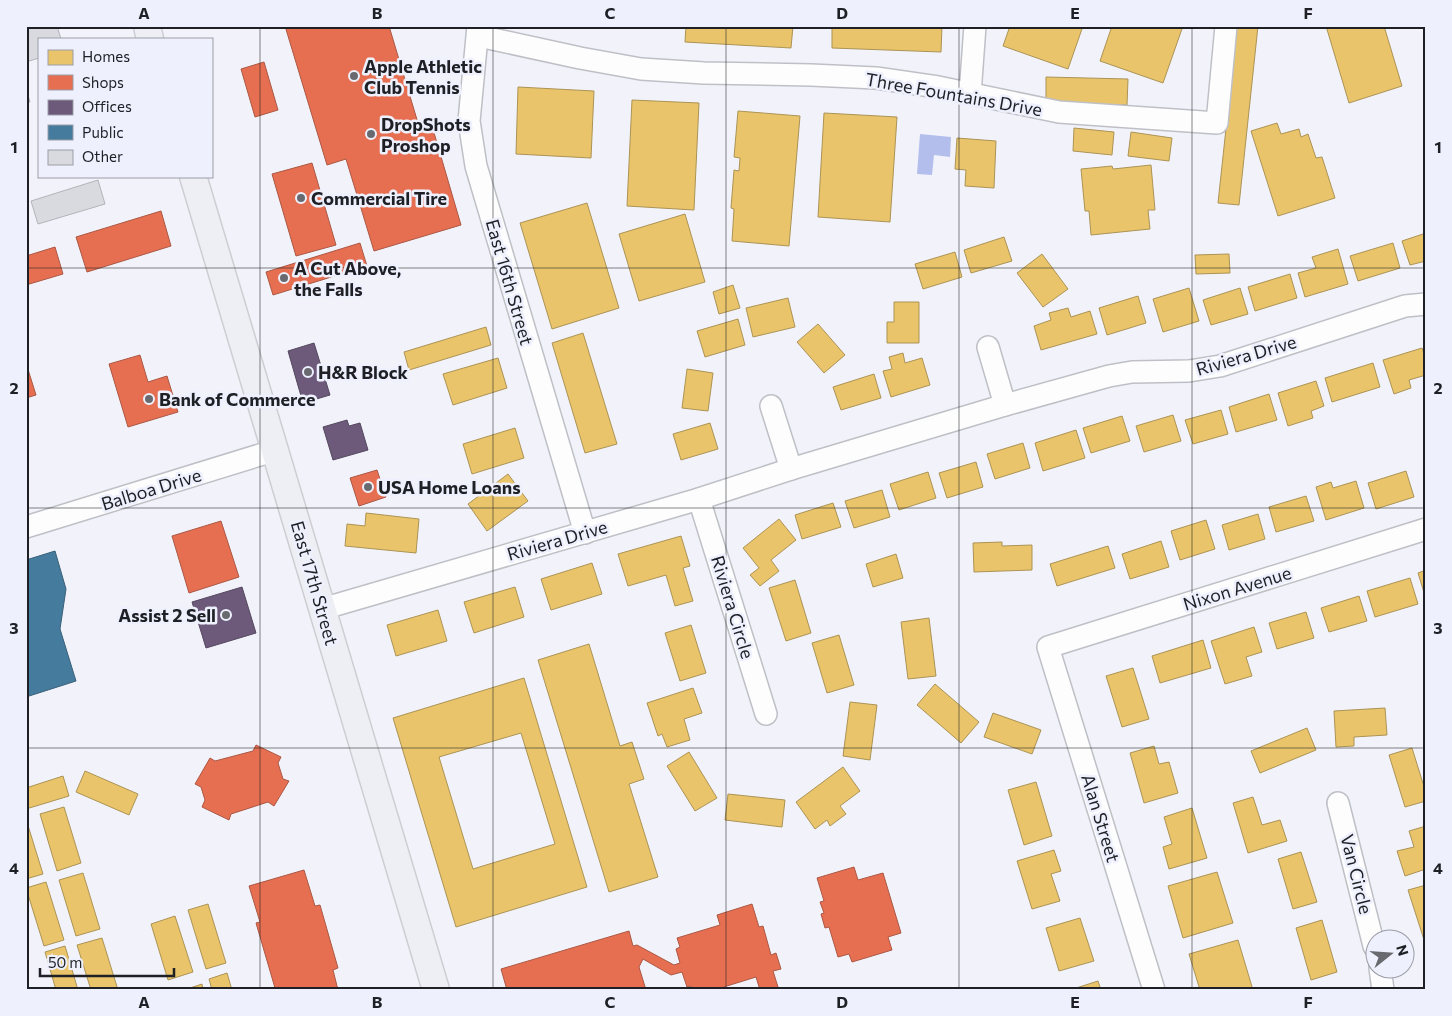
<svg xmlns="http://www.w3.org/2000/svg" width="1452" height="1016" font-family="Commissioner,sans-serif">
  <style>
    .water { fill: #b3beed }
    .homes { fill: #e9c46a; stroke: #ac9355; fill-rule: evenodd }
    .shops { fill: #e76f51; stroke: #ab5744 }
    .offices { fill: #6d597a; stroke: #554860 }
    .public { fill: #457b9d; stroke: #396079 }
    .building { fill: #d9dadf; stroke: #b3b4ba }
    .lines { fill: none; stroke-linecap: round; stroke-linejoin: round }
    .minor-casing { stroke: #bfc0c6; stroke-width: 24 }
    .major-casing { stroke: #cdced2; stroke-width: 29 }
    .minor { stroke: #fdfdfe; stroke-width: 21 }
    .major { stroke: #edeff5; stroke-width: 26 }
    .grid { fill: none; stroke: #1e2025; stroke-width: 1; stroke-opacity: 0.55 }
    .poi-dot { fill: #686a70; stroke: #eef1fd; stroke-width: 2 }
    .labels { text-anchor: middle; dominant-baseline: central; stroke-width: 5; stroke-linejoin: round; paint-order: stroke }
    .poi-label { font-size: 18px; font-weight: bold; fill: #1e2025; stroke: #eef1fd; text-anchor: start }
    .street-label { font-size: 18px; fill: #1e2025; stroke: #eef1fd }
    .neatline { fill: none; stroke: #1e2025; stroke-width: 2 }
    .grid-label { font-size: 16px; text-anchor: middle; font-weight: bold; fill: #1e2025 }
  </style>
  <rect width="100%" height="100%" fill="#f2f3fa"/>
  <polygon class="water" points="920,134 951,137 950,157 934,155 932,175 917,174"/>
  <g class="homes">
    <polygon points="686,26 793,26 791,48 685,42"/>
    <polygon points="832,26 942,26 941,52 832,48"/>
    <polygon points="1010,26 1083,26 1068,69 1003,46"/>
    <polygon points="1112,26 1183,26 1163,83 1100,61"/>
    <polygon points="1237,26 1258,26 1239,205 1218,203"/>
    <polygon points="1326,26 1384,26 1402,86 1349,103"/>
    <polygon points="1046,77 1128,79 1127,105 1046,103"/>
    <polygon points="518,87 594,91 591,158 516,154"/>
    <polygon points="632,100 699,103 694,210 627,206"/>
    <polygon points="738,111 800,116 789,246 732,241 734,209 731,208 734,170 739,171 740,158 734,157"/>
    <polygon points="824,113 897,117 890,222 818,217"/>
    <polygon points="1277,123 1281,134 1299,129 1301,137 1308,134 1316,158 1322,157 1335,198 1278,216 1251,131"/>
    <polygon points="1074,128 1114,132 1112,155 1073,151"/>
    <polygon points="1131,132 1172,138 1169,161 1128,156"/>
    <polygon points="957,138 996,141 994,188 965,186 966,170 955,169"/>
    <polygon points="1151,165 1155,210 1148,210 1150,229 1091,235 1089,211 1085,211 1081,169 1112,166 1113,169"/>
    <polygon points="587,203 619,308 552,329 520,223"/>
    <polygon points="685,214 705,282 639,301 619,234"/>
    <polygon points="1426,233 1426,261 1410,265 1402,241"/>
    <polygon points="1004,237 1012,261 971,273 964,250"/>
    <polygon points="1393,243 1400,268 1358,281 1350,256"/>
    <polygon points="1338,249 1348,284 1305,297 1298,273 1316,268 1312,257"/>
    <polygon points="955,252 962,277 923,289 915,264"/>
    <polygon points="1042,254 1068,289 1043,307 1017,273"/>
    <polygon points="1229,254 1230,273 1196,274 1195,255"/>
    <polygon points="1290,274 1297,298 1255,311 1248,287"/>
    <polygon points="733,285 740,308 719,314 713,292"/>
    <polygon points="1189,288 1199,321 1163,332 1153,299"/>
    <polygon points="1240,288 1248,314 1211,325 1203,300"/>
    <polygon points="1138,296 1146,323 1107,335 1099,308"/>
    <polygon points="788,298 795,327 753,337 746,308"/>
    <polygon points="894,302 919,302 919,343 887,343 887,322 894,322"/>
    <polygon points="1068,308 1071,317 1090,311 1097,334 1041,350 1034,326 1051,320 1049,313"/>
    <polygon points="738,319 745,345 705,357 697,331"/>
    <polygon points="818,324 845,355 824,373 797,342"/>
    <polygon points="486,327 491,345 409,370 404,352"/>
    <polygon points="583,333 617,444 585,453 552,343"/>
    <polygon points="1422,348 1426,359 1426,375 1409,380 1411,388 1394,394 1383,360"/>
    <polygon points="903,353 905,363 922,358 930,385 891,397 883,371 892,369 889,357"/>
    <polygon points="498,358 507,388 453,405 443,374"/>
    <polygon points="1373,363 1380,387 1332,402 1325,378"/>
    <polygon points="687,369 713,373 708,411 682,408"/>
    <polygon points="874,374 881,398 841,410 833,387"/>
    <polygon points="1316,381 1324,406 1311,411 1313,418 1288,426 1278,393"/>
    <polygon points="1269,394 1277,420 1236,432 1229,407"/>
    <polygon points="1221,410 1228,434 1193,444 1185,420"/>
    <polygon points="1173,415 1181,441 1144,452 1136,426"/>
    <polygon points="1122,416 1130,441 1091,453 1083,428"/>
    <polygon points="710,423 718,449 681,460 673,434"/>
    <polygon points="515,428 524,458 472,474 463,444"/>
    <polygon points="1076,430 1085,458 1043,471 1035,443"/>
    <polygon points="1023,443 1030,468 995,479 987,454"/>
    <polygon points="976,462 983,487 947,498 939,473"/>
    <polygon points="1406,471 1414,497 1376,509 1368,483"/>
    <polygon points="928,472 936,498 899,510 890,484"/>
    <polygon points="508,474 528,501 487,531 468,504"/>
    <polygon points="1356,481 1364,508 1326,520 1316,487 1331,482 1333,488"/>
    <polygon points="882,490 890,517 854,528 845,501"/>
    <polygon points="1306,496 1314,521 1276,532 1269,507"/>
    <polygon points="833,503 841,527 802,539 795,515"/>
    <polygon points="366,513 419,519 416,553 345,546 347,524 365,526"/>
    <polygon points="1258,514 1265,539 1229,550 1222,525"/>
    <polygon points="779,519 796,540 771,560 779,571 760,586 750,575 759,568 743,548"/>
    <polygon points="1206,520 1215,549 1180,560 1171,531"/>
    <polygon points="681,536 690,566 683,568 693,601 675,606 666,575 628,586 618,554"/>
    <polygon points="1161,541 1169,567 1130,579 1122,554"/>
    <polygon points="1002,542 1002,546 1032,545 1032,570 974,572 973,543"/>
    <polygon points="1108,546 1115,568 1057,586 1050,564"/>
    <polygon points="896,554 903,578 873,587 866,564"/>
    <polygon points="592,563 602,594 551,610 541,579"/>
    <polygon points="1426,570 1426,599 1418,573"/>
    <polygon points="1410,578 1418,604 1375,617 1367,591"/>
    <polygon points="795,580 811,633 786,641 769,588"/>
    <polygon points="515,587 524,617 474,633 464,602"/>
    <polygon points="1359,596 1367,621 1329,632 1321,608"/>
    <polygon points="438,610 447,641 396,656 387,625"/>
    <polygon points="1306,612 1314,638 1277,649 1269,623"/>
    <polygon points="929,618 936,676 908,679 901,622"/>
    <polygon points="691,625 706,673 680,681 665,633"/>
    <polygon points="1254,627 1262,652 1246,657 1252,676 1225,684 1211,641"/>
    <polygon points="839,635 854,685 827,693 812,643"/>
    <polygon points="1203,640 1211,668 1160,683 1152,656"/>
    <polygon points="589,644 620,746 632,742 644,779 629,784 658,877 609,892 538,660"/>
    <polygon points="1133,668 1149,719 1122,727 1106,676"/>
    <path d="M524,678L587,887L456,927L393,718ZM521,733L555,844L473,869L439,757Z"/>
    <polygon points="935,684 979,722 961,743 917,705"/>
    <polygon points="693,688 702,713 684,719 690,740 667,747 662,734 658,736 647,703"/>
    <polygon points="850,702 877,705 870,760 843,756"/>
    <polygon points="1385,708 1387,735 1354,737 1354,746 1336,747 1334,711"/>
    <polygon points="993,713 1041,730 1032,754 984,737"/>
    <polygon points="1307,728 1316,750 1260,773 1251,751"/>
    <polygon points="1154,746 1159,764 1169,762 1178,793 1144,803 1130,753"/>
    <polygon points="1412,748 1426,793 1426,801 1405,807 1389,755"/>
    <polygon points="689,752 717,798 695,811 667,766"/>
    <polygon points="843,767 860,791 840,806 846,814 830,826 827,820 815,829 796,802"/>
    <polygon points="85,771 138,794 129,815 76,792"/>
    <polygon points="63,776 69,796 26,809 26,788"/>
    <polygon points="1036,782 1052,836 1024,845 1008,790"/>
    <polygon points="728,794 785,800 782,827 725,820"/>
    <polygon points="1253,797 1262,825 1280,820 1287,841 1248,853 1233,803"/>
    <polygon points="64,807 81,863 57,871 40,814"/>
    <polygon points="1192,808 1207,858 1169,869 1163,847 1172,844 1164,817"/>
    <polygon points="26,819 43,874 26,879"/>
    <polygon points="1426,826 1426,869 1405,876 1397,851 1414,847 1409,831"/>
    <polygon points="1054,850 1061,871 1051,874 1060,901 1032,909 1017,861"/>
    <polygon points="1301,852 1317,902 1293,909 1278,859"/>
    <polygon points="1217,872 1233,923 1183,938 1168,886"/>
    <polygon points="83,873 100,929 76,936 59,880"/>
    <polygon points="46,882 64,940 44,946 26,888"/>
    <polygon points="1426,885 1426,946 1408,890"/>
    <polygon points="208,904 226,963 206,969 188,910"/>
    <polygon points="175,916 193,972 168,980 151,924"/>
    <polygon points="1080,918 1094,961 1059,971 1046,928"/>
    <polygon points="1322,920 1337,972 1311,980 1296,928"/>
    <polygon points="102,938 118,990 91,990 77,945"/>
    <polygon points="1238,940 1253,990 1200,990 1189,954"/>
    <polygon points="65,946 78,990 56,990 45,952"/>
    <polygon points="227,973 232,990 212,990 209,979"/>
    <polygon points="1098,981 1101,990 1070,990"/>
    <polygon points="202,984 203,990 184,990"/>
  </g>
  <g class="shops">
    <polygon points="285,26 389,26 418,123 430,119 461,225 374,251 346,159 327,165"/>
    <polygon points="264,62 278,110 255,117 241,69"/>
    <polygon points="312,163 336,245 296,256 272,174"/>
    <polygon points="161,211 171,246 87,272 76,237"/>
    <polygon points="360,243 367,266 273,295 266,272"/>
    <polygon points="55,247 63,274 26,285 26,256"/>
    <polygon points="140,355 148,382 167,376 178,412 128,427 109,364"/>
    <polygon points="26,363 36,395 26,398"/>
    <polygon points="377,470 386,497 359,506 350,478"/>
    <polygon points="221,521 239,577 189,593 172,536"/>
    <polygon points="256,745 281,757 278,763 283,779 289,781 274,806 268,802 231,814 229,820 202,807 205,800 201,787 195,784 210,758 215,761 253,751"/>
    <polygon points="854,867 858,880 883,873 901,933 888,937 892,950 852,962 849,954 838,957 829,927 825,928 821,914 824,913 820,902 824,901 817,878"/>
    <polygon points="304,870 315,906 320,905 338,968 333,970 338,990 280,990 279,987 275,988 256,923 260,922 249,886"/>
    <polygon points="752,904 759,927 763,926 771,955 776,953 781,969 773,971 778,987 769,990 760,990 756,977 714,990 692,990 691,986 687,987 682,972 671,975 643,959 639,967 646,990 507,990 501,969 629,931 633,946 637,945 674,965 680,963 676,949 680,947 677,938 720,925 717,915"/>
  </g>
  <g class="offices">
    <polygon points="314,343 330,395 303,403 288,351"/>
    <polygon points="347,420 349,426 360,423 368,450 333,460 323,427"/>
    <polygon points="242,587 256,633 206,648 192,602"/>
  </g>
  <polygon class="public" points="55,551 66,589 60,629 76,681 26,697 26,560"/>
  <g class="building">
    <polygon points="26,26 57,26 61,39 39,39 39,58 26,62"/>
    <polygon points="26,89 30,102 26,103"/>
    <polygon points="98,180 105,204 38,224 31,201"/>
  </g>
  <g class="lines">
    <g class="minor-casing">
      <g id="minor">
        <polyline points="478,26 469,121 476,166 585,533"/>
        <polyline points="478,34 488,38 580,58 641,69 704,73 811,75 876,78 938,87 1059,112 1217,123 1226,26"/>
        <polyline points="970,94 975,26"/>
        <polyline points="988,347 1005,405"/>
        <polyline points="771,406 791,469"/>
        <polyline points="699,499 766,714"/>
        <polyline points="26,527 276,450"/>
        <polyline points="322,609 699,499 791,469 1005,405 1109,376 1132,372 1189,371 1220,366 1405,306 1426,304"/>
        <polyline points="1338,803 1374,946"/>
        <polyline points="1380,968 1383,990"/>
        <polyline points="1154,990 1048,647 1426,529"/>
      </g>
    </g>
    <g class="major-casing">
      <g id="major">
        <polyline points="147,26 150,39"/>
        <polyline points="193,176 436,990"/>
      </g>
    </g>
    <use href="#minor" class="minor"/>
    <use href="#major" class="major"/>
  </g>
  <path class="grid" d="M260,26V990M493,26V990M726,26V990M959,26V990M1192,26V990M26,268H1426M26,508H1426M26,748H1426"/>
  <g class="poi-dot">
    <circle cx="354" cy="76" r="5"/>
    <circle cx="371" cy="134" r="5"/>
    <circle cx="301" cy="198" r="5"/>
    <circle cx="284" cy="278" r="5"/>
    <circle cx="308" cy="372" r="5"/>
    <circle cx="149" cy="399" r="5"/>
    <circle cx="368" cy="487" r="5"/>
    <circle cx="226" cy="615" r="5"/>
  </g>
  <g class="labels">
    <g class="poi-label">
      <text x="364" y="66">Apple Athletic<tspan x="364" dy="21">Club Tennis</tspan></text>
      <text x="381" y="124">DropShots<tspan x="381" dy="21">Proshop</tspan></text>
      <text x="311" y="198">Commercial Tire</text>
      <text x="294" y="268">A Cut Above,<tspan x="294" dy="21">the Falls</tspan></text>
      <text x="318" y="372">H&amp;R Block</text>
      <text x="159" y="399">Bank of Commerce</text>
      <text x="378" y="487">USA Home Loans</text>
      <text x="216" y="615" text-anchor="end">Assist 2 Sell</text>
    </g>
    <g class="street-label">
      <text transform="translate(954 94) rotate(10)">Three Fountains Drive</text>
      <text transform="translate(510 282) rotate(74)">East 16th Street</text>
      <text transform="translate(1246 355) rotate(-16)">Riviera Drive</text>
      <text transform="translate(151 489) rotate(-17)">Balboa Drive</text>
      <text transform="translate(557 540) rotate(-16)">Riviera Drive</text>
      <text transform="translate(315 583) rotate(74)">East 17th Street</text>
      <text transform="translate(1237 588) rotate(-17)">Nixon Avenue</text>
      <text transform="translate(733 607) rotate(73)">Riviera Circle</text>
      <text transform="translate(1101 818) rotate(73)">Alan Street</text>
      <text transform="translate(1357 874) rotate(76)">Van Circle</text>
    </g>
  </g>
  <rect width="1452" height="1016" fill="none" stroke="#eef1fd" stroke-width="55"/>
  <rect x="38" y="38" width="175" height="140" fill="#eef1fd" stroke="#9b9da7"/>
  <rect x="48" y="50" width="25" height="15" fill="#e9c46a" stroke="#9b9da7"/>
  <text x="82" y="62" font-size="15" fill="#1e2025">Homes</text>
  <rect x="48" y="75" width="25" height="15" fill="#e76f51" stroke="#9b9da7"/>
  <text x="82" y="88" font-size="15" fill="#1e2025">Shops</text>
  <rect x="48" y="100" width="25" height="15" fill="#6d597a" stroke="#9b9da7"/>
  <text x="82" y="112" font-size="15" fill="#1e2025">Offices</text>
  <rect x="48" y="125" width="25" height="15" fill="#457b9d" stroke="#9b9da7"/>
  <text x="82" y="138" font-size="15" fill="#1e2025">Public</text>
  <rect x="48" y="150" width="25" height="15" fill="#d9dadf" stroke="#9b9da7"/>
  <text x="82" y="162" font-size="15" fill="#1e2025">Other</text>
  <g transform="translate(1390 954) rotate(73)"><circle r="24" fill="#eef1fd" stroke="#9b9da7"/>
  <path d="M0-4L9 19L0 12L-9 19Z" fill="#686a70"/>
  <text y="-8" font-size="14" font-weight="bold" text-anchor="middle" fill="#1e2025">N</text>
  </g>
  <path d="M40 968v8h134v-8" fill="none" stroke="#1e2025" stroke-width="2.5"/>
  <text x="48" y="968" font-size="15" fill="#1e2025" stroke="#eef1fd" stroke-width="4" paint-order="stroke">50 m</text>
  <rect x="28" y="28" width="1396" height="960" class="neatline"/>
  <g class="grid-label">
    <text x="144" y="19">A</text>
    <text x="377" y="19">B</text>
    <text x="610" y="19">C</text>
    <text x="842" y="19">D</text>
    <text x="1075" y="19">E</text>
    <text x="1308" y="19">F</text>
    <text x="14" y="153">1</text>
    <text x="1438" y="153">1</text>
    <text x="14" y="394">2</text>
    <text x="1438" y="394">2</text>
    <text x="14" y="634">3</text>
    <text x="1438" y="634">3</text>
    <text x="14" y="874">4</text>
    <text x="1438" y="874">4</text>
    <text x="144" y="1008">A</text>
    <text x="377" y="1008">B</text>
    <text x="610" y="1008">C</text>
    <text x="842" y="1008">D</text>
    <text x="1075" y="1008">E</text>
    <text x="1308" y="1008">F</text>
  </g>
</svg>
